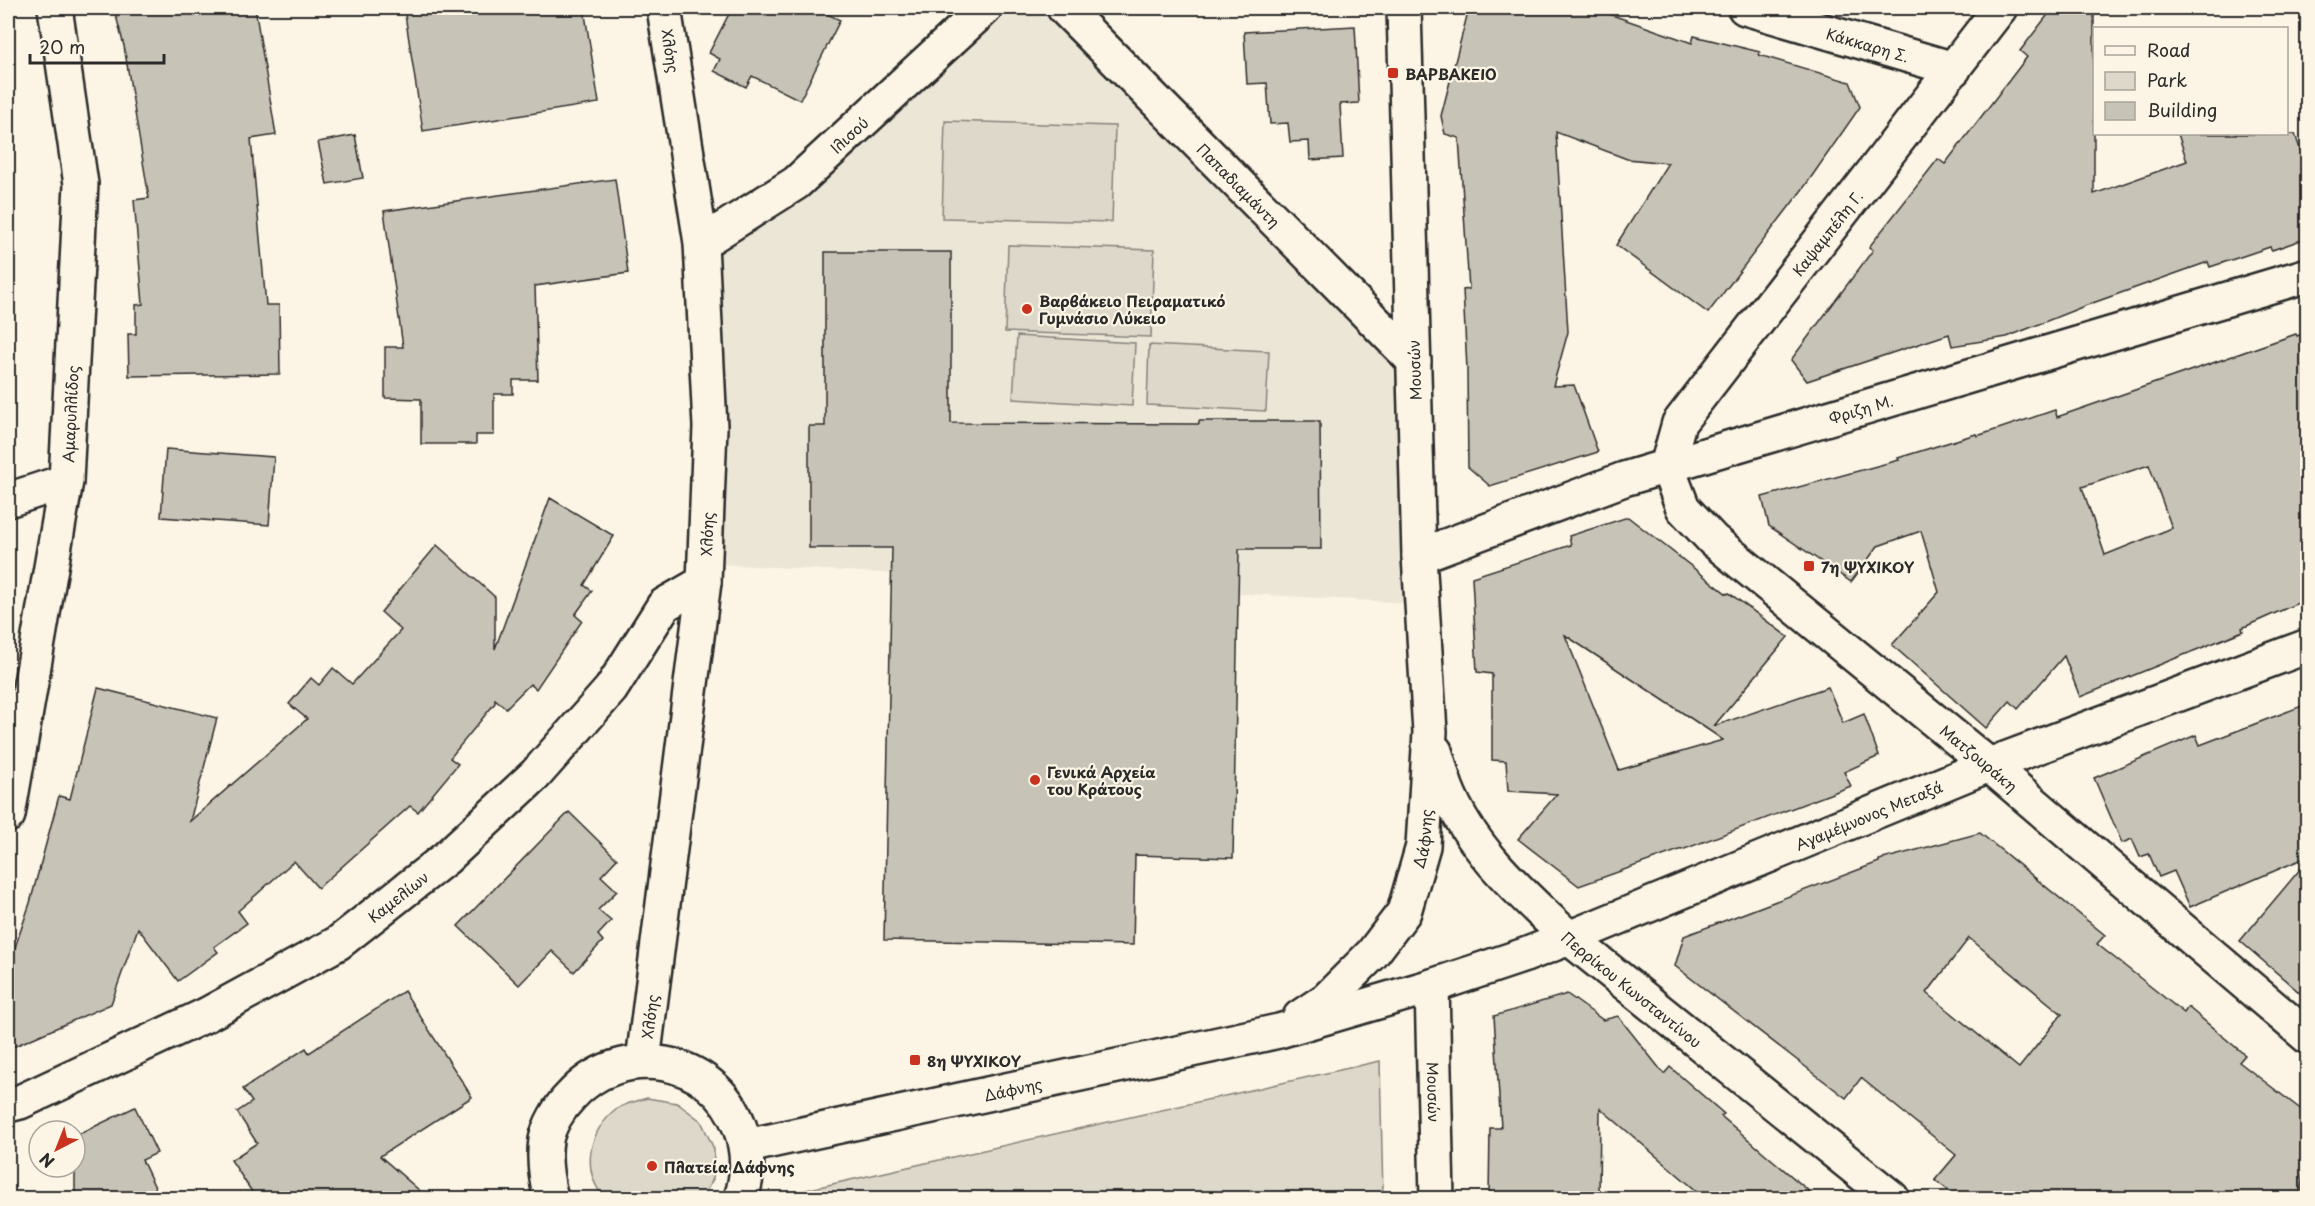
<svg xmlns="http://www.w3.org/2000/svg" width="2315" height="1206" font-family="'Playpen Sans',sans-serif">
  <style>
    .built { fill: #ece6d7 }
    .green { fill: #ded8ca; stroke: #84827a; stroke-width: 1.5 }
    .building { fill: #c8c3b7; stroke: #2b2b2b; stroke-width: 1.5; fill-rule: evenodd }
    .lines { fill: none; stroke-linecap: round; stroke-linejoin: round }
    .street-casing { stroke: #2b2b2b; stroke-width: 38 }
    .secondary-casing { stroke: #2b2b2b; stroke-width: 38 }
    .street { stroke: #fcf5e5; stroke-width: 33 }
    .secondary { stroke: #fcf5e5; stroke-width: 33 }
    .poi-dot { fill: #c8321e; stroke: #fcf5e5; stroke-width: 2 }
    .labels { text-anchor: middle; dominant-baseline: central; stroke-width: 4.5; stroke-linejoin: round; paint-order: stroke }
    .street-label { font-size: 15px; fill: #2b2b2b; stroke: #fcf5e5 }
    .poi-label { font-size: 15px; font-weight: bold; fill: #2b2b2b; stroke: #fcf5e5; text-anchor: start }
  </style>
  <rect width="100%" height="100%" fill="#fcf5e5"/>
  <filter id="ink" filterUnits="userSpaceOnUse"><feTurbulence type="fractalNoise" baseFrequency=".0167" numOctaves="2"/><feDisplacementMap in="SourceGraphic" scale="12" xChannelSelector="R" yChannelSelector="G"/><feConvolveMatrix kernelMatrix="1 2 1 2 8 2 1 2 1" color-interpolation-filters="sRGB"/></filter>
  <g filter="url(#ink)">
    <polygon class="built" points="995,8 1052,8 1406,367 1408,603 702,563 702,250"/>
    <g class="green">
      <polygon points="945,121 1115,126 1112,222 942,218"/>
      <polygon points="1008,245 1154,250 1151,337 1005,332"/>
      <polygon points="1017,336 1135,343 1132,406 1013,399"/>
      <polygon points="1149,345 1269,351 1266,411 1147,405"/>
      <polygon points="1380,1061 1383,1198 786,1198 788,1194"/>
      <path d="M647,1098L677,1103L701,1121L714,1149L713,1179L702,1198H604C581,1169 588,1131 617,1109C624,1103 638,1101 647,1098Z"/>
    </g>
    <g class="building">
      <polygon points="114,8 255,8 276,135 251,139 266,305 279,305 280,374 129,376 128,334 136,334 136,305 143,304 134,200 149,198 124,46"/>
      <polygon points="404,8 519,8 520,14 561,8 584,8 599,103 423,131"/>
      <polygon points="732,8 815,8 840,20 800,100 752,76 746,87 714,71 720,59 709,53"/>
      <polygon points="1469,8 1592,8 1692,43 1694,36 1760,52 1759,55 1850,82 1860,107 1805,186 1708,313 1616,245 1668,163 1627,159 1556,132 1568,332 1553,386 1574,385 1598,452 1490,486 1468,467 1467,369 1463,290 1469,289 1459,138 1445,134 1441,116"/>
      <polygon points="2053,8 2094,8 2094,194 2187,161 2178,134 2295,134 2307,170 2307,238 2272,250 2270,247 2210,267 2208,262 2087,305 2007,337 1952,346 1949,334 1807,381 1791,360 1873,250 1869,247 1938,159 1945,164 2027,57 2020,51"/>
      <polygon points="1355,26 1359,103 1340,104 1343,158 1310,160 1309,141 1290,142 1288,123 1270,124 1267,83 1247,84 1244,32"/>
      <polygon points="355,135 363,178 327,184 318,142"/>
      <polygon points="615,179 628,273 535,286 538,380 513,380 513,394 494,394 494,435 476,435 476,444 421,444 421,399 385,398 385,347 403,347 384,211"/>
      <polygon points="825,252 951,252 951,423 1199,424 1199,421 1320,421 1321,549 1239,549 1233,858 1135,855 1133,945 884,940 892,548 809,548 809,426 825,426"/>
      <path d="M2307,332V599L2242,628L2243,631L2080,697L2064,656L2018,709L2010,701L1986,728L1892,645L1939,592L1921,531L1878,546L1851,582L1769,526L1762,497L1899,460L1898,458L1976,434L1977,436L2055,410L2057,417L2296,334L2297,336ZM2149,465L2172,528L2105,555L2082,487Z"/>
      <polygon points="166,449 274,457 269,525 161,517"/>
      <polygon points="550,498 614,536 584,585 592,591 575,615 582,621 536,689 530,684 506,708 495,699 495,703 450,758 458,764 418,812 410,806 318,888 294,861 238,911 247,923 214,947 218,952 178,981 138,928 111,1004 8,1049 8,968 30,903 59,796 70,799 98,688 217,718 190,821 307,719 289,704 311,678 319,685 333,668 352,684 401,630 381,612 437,545 495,597 495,649"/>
      <path d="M1628,517L1727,594L1729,593L1788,637L1714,726L1828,687L1843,723L1864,714L1879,756L1844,772L1851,786L1682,850V849L1579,886L1518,839L1557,794L1508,791L1506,761L1492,760V674L1477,672L1472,577L1571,545L1569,536ZM1565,635L1707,729L1723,740L1619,770Z"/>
      <polygon points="2307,704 2307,857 2190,907 2174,871 2159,877 2149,854 2140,857 2132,839 2122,843 2094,778 2196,735 2200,745"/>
      <polygon points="569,812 617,859 601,876 617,891 598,910 611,921 598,935 603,941 574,972 552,951 519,985 458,926"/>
      <path d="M1980,833L2105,935L2097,944L2184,1013L2188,1007L2245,1055L2239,1062L2307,1114L2301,1198H1958L1935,1180L1956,1155L1861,1078L1846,1098L1675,966L1684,936L1879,862V860ZM1969,938L2062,1014L2019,1068L1927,993Z"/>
      <polygon points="2307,861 2307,999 2240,941"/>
      <polygon points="404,991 472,1097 380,1156 428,1198 256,1198 231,1160 257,1143 237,1112 252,1102 243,1089 306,1048 309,1053"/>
      <polygon points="1567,994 1603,1020 1618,1016 1664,1074 1670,1067 1724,1114 1721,1116 1817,1198 1705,1198 1600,1108 1599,1198 1489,1198 1490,1128 1501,1128 1494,1016"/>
      <polygon points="135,1107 157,1153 142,1160 160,1198 75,1198 75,1136"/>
    </g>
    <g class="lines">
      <g class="street-casing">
        <g id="street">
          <path id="s1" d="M1064,8L1414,361"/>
          <path id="s2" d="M1745,8L1954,69"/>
          <path id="s3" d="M2000,8L1679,423L1667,466L1683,508L1713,540L1989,765L2308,1037"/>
          <path id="s4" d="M701,243L796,183L985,8"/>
          <polyline points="8,500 66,481"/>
          <path id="s5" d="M8,815L66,481L81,184L55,8"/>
          <path id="s6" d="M1432,986L1437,1198"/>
          <path id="s7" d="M8,1105L20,1102L206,1015L338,943L446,858L536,774L611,689L664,605L704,582"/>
        </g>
      </g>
      <g class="secondary-casing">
        <g id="secondary">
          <path id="s8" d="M1419,556L1624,479L2308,275"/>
          <path id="s9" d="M1435,751C1439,763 1442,775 1446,787C1470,849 1522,894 1569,938L1892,1198"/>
          <path id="s10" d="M1300,1017L1327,999L1372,954L1404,912L1423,846L1430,732L1419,556L1404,8"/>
          <path id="s11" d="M643,1061L704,582L710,427L701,243L664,8"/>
          <path id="s12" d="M747,1146L1279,1031L1432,986L1525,955L1569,938L1989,765L2308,646"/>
          <path d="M551,1198C546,1179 543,1161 546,1140C549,1125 559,1108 570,1097C620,1040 714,1055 740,1128C749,1152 749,1174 741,1198"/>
        </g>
      </g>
      <use href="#street" class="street"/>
      <use href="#secondary" class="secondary"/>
    </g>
  </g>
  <g class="poi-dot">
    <rect x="1387" y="67" width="12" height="12" rx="3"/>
    <circle cx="1027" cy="309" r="6"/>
    <rect x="1803" y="560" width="12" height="12" rx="3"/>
    <circle cx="1035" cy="780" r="6"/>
    <rect x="909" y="1054" width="12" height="12" rx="3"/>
    <circle cx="652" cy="1166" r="6"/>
  </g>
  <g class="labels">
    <g class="street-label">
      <text stroke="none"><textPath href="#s2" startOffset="128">Κάκκαρη Σ.</textPath></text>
      <text transform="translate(671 51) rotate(81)">Χλόης</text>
      <text stroke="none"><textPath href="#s4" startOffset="184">Ιλισού</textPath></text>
      <text stroke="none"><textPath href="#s1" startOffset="249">Παπαδιαμάντη</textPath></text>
      <text transform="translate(1827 233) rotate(-52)">Καψαμπέλη Γ.</text>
      <text transform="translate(1414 370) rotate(-92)">Μουσών</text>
      <text stroke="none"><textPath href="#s8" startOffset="466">Φριζη Μ.</textPath></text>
      <text stroke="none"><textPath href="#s5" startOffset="406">Αμαρυλλίδος</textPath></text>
      <text stroke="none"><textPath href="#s11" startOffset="531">Χλόης</textPath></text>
      <text stroke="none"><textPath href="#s3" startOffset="1002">Ματζουράκη</textPath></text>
      <text stroke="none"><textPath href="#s12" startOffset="1173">Αγαμέμνονος Μεταξά</textPath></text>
      <text stroke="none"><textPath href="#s10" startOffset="225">Δάφνης</textPath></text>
      <text stroke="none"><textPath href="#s7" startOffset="444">Καμελίων</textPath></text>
      <text stroke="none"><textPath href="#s9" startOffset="315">Περρίκου Κωνσταντίνου</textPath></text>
      <text stroke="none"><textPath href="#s11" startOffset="45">Χλόης</textPath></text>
      <text stroke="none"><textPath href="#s12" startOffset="272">Δάφνης</textPath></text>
      <text stroke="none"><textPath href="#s6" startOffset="106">Μουσών</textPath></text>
    </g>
    <g class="poi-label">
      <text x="1405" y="73">ΒΑΡΒΑΚΕΙΟ</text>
      <text x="1039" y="300">Βαρβάκειο Πειραματικό<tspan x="1039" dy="17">Γυμνάσιο Λύκειο</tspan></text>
      <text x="1821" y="566">7η ΨΥΧΙΚΟΥ</text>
      <text x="1047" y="771">Γενικά Αρχεία<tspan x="1047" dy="17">του Κράτους</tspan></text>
      <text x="927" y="1060">8η ΨΥΧΙΚΟΥ</text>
      <text x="664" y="1166">Πλατεία Δάφνης</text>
    </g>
  </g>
  <rect width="2315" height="1206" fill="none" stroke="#fcf5e5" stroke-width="30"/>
  <rect x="15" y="15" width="2285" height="1176" fill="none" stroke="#2b2b2b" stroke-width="2" filter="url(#ink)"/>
  <rect x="2093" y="27" width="195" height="108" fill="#fcf5e5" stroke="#a8a49b" stroke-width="1.5"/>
  <rect x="2105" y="46" width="30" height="9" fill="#fcf5e5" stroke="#a8a49b" stroke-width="1.5"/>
  <text x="2147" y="57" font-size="18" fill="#2b2b2b">Road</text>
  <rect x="2105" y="72" width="30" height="18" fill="#ded8ca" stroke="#a8a49b" stroke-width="1.5"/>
  <text x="2147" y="87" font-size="18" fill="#2b2b2b">Park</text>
  <rect x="2105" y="102" width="30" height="18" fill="#c8c3b7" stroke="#a8a49b" stroke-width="1.5"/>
  <text x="2147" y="117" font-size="18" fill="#2b2b2b">Building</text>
  <g transform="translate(57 1149) rotate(222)"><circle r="28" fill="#fcf5e5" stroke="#a8a49b" stroke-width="1.5"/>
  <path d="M0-4.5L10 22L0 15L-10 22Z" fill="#c8321e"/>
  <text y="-9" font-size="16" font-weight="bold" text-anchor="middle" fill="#2b2b2b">N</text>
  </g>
  <path d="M30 54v9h134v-9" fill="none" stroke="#2b2b2b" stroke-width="3"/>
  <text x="39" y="54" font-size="18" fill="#2b2b2b" stroke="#fcf5e5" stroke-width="4.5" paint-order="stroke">20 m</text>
</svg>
